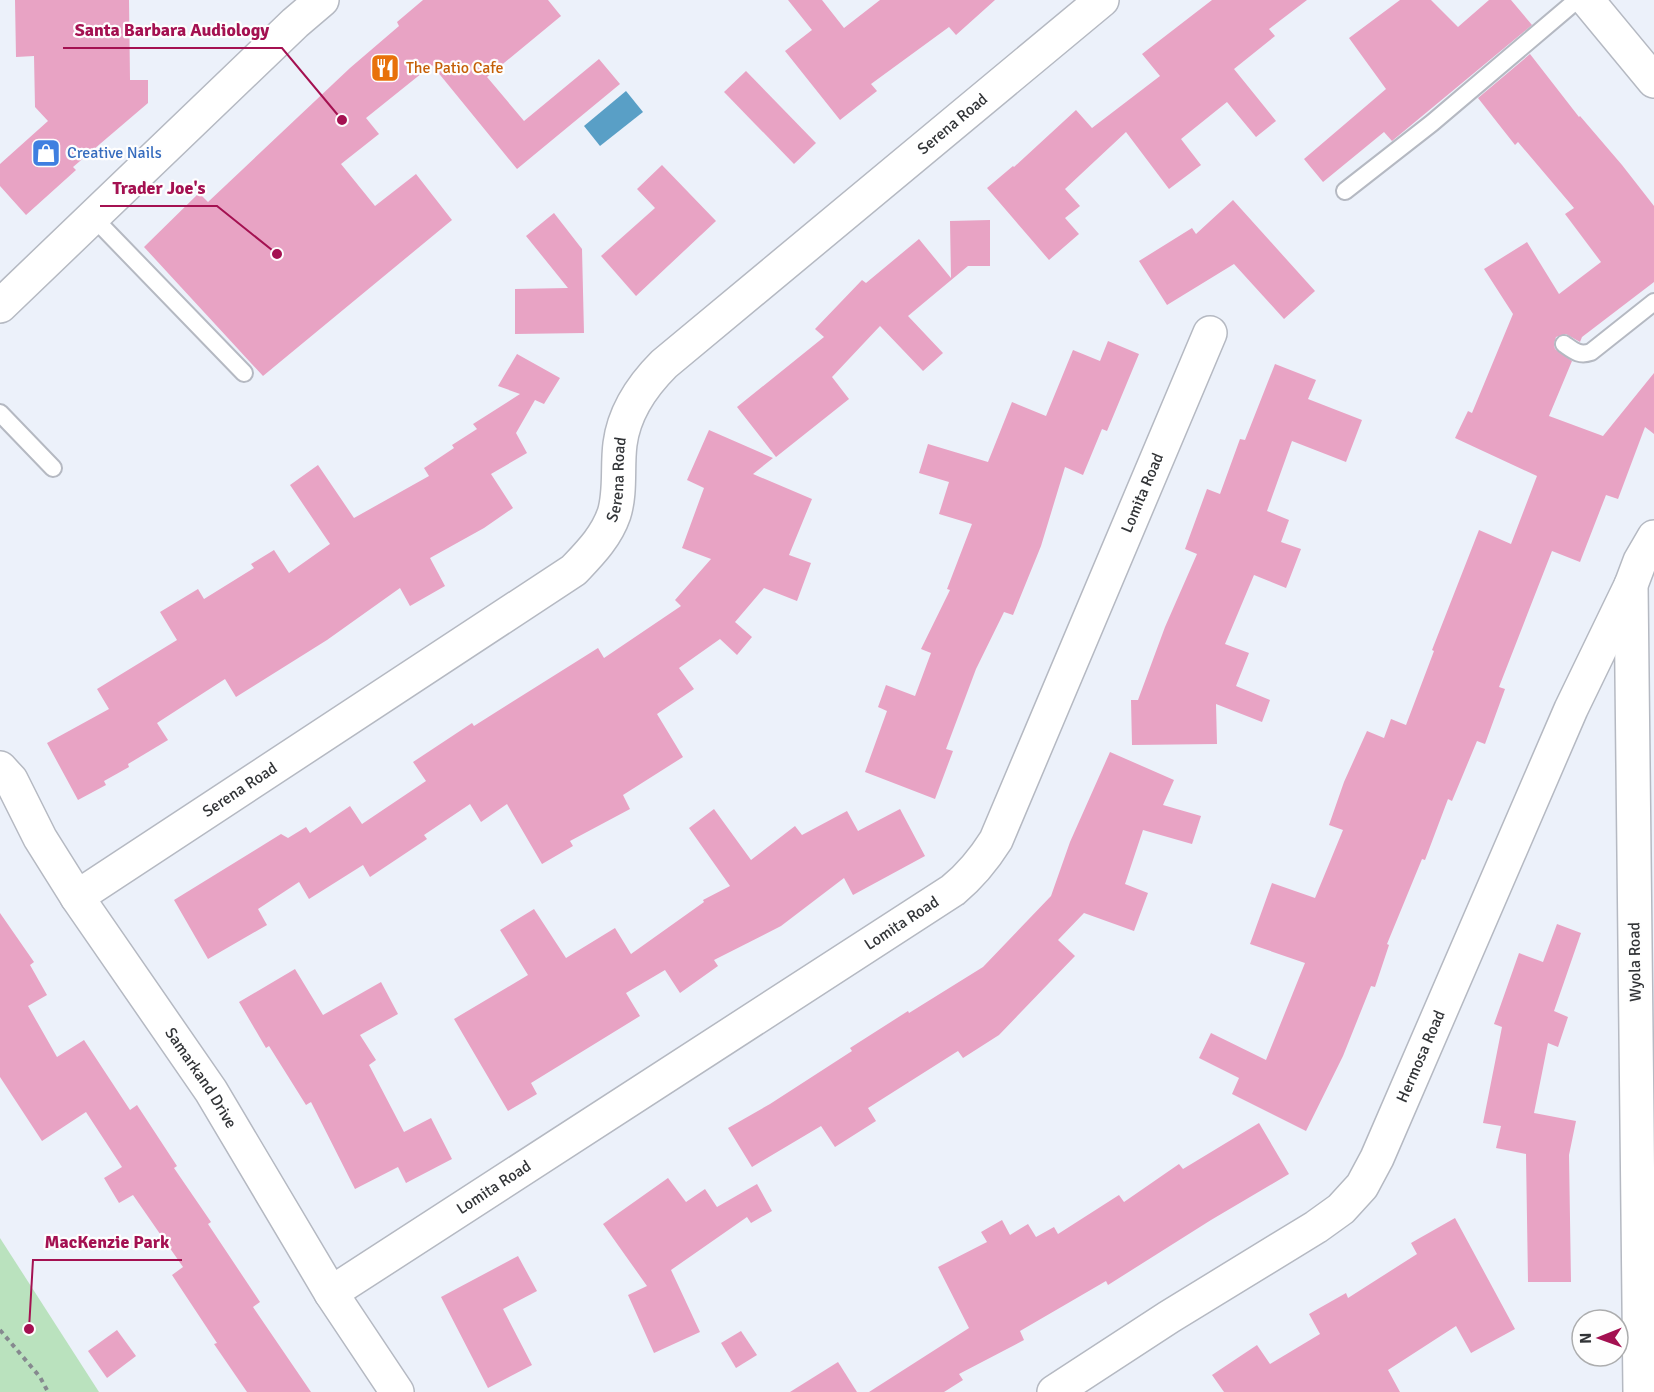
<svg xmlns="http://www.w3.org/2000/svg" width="1654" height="1392" font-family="Signika,sans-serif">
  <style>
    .green { fill: #bae2be }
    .water { fill: #599fc6 }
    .building { fill: #e8a3c4 }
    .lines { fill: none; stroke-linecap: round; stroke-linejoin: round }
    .lane-casing { stroke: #b5b9c2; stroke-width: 20 }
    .street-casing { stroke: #b5b9c2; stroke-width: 36 }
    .secondary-casing { stroke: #b5b9c2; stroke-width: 36 }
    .path { stroke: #86898f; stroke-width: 4; stroke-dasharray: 4.5 4.5; stroke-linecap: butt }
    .lane { stroke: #fff; stroke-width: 16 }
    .street { stroke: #fff; stroke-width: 33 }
    .secondary { stroke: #fff; stroke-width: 33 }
    .labels { text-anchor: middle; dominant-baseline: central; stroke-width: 4.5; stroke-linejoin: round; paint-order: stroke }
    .food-label { font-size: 16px; fill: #c56008; stroke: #fefefe; text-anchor: start }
    .street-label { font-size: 16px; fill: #323437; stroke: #fefefe }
    .shop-label { font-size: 16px; fill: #366cbe; stroke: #fefefe; text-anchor: start }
    .leader { fill: none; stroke: #a41151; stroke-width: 2 }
    .callout-dot { fill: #a41151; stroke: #fefefe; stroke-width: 2 }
    .callout-label { font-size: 18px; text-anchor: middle; font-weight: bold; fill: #a41151; stroke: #fefefe; stroke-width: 4.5; stroke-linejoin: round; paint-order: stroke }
  </style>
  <rect width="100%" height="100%" fill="#ecf1fa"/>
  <polygon class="green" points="0,1238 99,1392 0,1392"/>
  <polygon class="water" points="626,91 643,112 600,146 584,126"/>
  <g class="building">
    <polygon points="15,0 129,0 130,80 148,80 148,103 73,167 76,170 26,215 0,186 0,164 48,121 35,107 34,56 16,57"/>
    <polygon points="423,0 548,0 561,16 487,77 524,121 599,59 620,84 517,169 432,65 366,118 379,134 341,164 375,206 416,174 452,220 263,376 144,247 199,193 208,202 350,68 399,26 397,22"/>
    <polygon points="788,0 822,0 844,28 880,0 995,0 956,35 949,27 871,84 877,91 840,120 785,51 812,30"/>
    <polygon points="1212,0 1307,0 1269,29 1275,36 1234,69 1276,121 1256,137 1227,102 1181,139 1201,165 1169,189 1126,132 1065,189 1080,206 1065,218 1079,234 1049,260 987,188 1013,166 1014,167 1076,110 1092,128 1160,76 1142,54"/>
    <polygon points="1400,0 1431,0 1458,27 1489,0 1511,0 1532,25 1392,141 1384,132 1323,182 1304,159 1386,89 1349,38"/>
    <polygon points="1530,54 1579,117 1580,116 1622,165 1654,206 1654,282 1582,337 1580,342 1566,334 1556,337 1554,344 1555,349 1572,361 1549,416 1603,436 1654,373 1654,434 1645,427 1618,499 1606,495 1580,562 1552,551 1499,687 1505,689 1485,744 1477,741 1452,801 1448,799 1425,860 1422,859 1387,944 1389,945 1375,987 1371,986 1343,1056 1306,1131 1232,1094 1239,1078 1199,1058 1211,1033 1266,1060 1305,963 1250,944 1272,883 1315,898 1343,830 1329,825 1344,782 1367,731 1384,738 1391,719 1406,725 1434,651 1432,650 1479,530 1511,544 1537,476 1455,438 1468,411 1472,413 1513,314 1484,269 1527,242 1559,294 1601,262 1565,214 1574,208 1518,142 1515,145 1478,98"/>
    <polygon points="746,71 816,143 794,164 724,92"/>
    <polygon points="662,165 716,221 636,296 601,256 655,208 637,189"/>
    <polygon points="1233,200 1315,291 1284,319 1234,264 1167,305 1139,261 1192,228 1196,234"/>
    <polygon points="554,213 582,249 584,333 515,334 515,289 568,288 526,236"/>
    <polygon points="990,220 990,266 968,266 908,316 943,353 923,371 880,326 832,377 849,399 776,457 737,407 824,337 815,329 862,280 866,283 919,239 951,278 950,221"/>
    <polygon points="1108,341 1139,354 1107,431 1102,429 1083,475 1065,467 1041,546 1013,615 1004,612 976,669 946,749 953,751 935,799 865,772 887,711 878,707 886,685 915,696 931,653 921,649 950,590 947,589 972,524 939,514 949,482 919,473 928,444 988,462 1012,402 1046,416 1073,350 1100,361"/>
    <polygon points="517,354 560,378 544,404 535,400 516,433 527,453 491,474 513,508 484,528 430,558 445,586 410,606 400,588 327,640 236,697 225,679 157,723 168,740 128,764 129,767 104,781 106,785 78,800 47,743 109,709 97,689 177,640 160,612 198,589 204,599 254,568 251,564 274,550 289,573 330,544 290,485 318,465 354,518 429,476 424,468 454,448 452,445 477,429 473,424 520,394 498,386"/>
    <polygon points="1275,364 1316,380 1308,399 1362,420 1346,462 1292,441 1267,511 1289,520 1281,542 1301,549 1286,588 1254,575 1225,644 1249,653 1236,686 1270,700 1262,722 1216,704 1217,744 1132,745 1131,700 1138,700 1165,627 1197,554 1185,549 1207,489 1220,494 1240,439 1245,440"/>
    <polygon points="709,430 773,458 753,474 812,499 789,555 811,563 797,601 764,588 735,622 752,637 737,655 720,639 679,668 694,689 657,714 683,757 623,795 630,809 570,841 573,846 542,864 507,804 481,822 470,804 424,835 427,839 370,877 363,865 309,899 299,882 258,909 267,925 208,959 174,900 281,834 288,838 306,827 310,833 350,806 362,824 426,781 413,762 472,723 474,726 598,648 604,658 681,606 675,600 711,559 682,548 704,488 687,480"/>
    <polygon points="1110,752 1174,780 1163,805 1201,816 1192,844 1143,830 1125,884 1148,893 1134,931 1084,913 1058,940 1075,956 999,1035 963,1058 958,1051 868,1108 876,1121 835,1147 821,1126 752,1167 728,1128 770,1104 852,1051 850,1048 908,1011 909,1013 983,967 1051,896 1070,842"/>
    <polygon points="714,809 751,860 795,826 802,835 847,811 858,831 900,809 925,856 853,895 844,878 781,926 714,960 718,966 680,993 665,970 626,993 640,1016 531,1083 537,1094 508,1111 454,1019 528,975 500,930 534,909 566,958 615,928 631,954 704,902 703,900 730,886 689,828"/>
    <polygon points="0,913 34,962 30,965 47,995 28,1006 57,1057 84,1040 130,1110 137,1105 177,1166 174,1168 211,1222 208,1224 260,1302 253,1307 311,1392 247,1392 214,1344 217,1343 172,1275 183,1267 133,1195 119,1203 104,1178 122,1167 86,1112 42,1141 0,1077"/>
    <polygon points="1557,924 1581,933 1554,1011 1568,1017 1558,1047 1548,1043 1534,1113 1576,1121 1569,1155 1571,1282 1528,1282 1526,1154 1496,1148 1501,1126 1483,1123 1502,1027 1494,1024 1519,953 1543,962"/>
    <polygon points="295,969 323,1015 381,982 398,1014 360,1035 376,1060 369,1065 404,1132 431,1118 452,1159 406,1183 398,1167 355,1189 311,1102 306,1105 269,1046 266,1048 239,1002"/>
    <polygon points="1259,1123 1289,1174 1211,1220 1108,1285 1106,1281 1020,1331 1024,1340 959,1374 963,1380 944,1392 869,1392 969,1328 938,1267 987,1242 981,1232 1002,1220 1010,1235 1028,1224 1036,1237 1054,1227 1058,1234 1119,1195 1124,1202 1179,1164 1183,1169"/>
    <polygon points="668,1178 686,1202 705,1189 717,1207 757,1184 772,1211 751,1223 747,1217 671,1270 700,1332 654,1353 628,1295 647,1286 603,1224"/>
    <polygon points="1455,1218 1515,1329 1471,1353 1456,1326 1388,1370 1400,1392 1224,1392 1212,1375 1257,1345 1270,1364 1320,1334 1309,1314 1346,1293 1348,1298 1417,1254 1411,1243"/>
    <polygon points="518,1256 537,1291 503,1309 532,1365 488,1388 441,1297"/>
    <polygon points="117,1330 136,1356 107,1378 88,1351"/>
    <polygon points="741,1331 757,1355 736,1368 721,1343"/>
    <polygon points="838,1362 857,1392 790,1392"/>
  </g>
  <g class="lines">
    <g class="lane-casing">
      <g id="lane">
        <polyline points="1345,191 1432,123 1577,0"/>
        <polyline points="92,216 244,373"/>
        <path d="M1564,344C1574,351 1579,356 1591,352L1654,302"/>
        <polyline points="0,413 53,468"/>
      </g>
    </g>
    <g class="street-casing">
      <g id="street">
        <polyline points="1587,0 1654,81"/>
        <path id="s1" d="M0,768L11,780L40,838L77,897L211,1091L331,1293L397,1392"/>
        <path id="s2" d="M77,897L574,570C590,553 606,537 614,514C621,492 617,467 620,444C624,413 642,386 664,364L1102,0"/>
        <path id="s3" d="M331,1293L953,890C970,876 984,859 996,840L1210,333"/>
        <path id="s4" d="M1054,1392L1169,1317L1316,1227L1341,1209L1362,1186L1377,1158L1571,709L1631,585"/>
        <polyline points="1640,1392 1631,585 1640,561 1654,537"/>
      </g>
    </g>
    <g class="secondary-casing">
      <polyline id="secondary" points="0,306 295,23 322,0"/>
    </g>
    <polyline class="path" points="0,1330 40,1377 48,1392"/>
    <use href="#lane" class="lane"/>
    <use href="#street" class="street"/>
    <use href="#secondary" class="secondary"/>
  </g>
  <defs>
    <g id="restaurant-square" transform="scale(1.5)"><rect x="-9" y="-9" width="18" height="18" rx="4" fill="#e8710a" stroke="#fefefe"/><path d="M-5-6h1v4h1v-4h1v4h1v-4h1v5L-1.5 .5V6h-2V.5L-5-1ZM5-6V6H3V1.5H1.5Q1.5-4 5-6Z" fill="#fff"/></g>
    <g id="shop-square" transform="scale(1.5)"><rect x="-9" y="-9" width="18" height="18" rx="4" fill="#3f7fe0" stroke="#fefefe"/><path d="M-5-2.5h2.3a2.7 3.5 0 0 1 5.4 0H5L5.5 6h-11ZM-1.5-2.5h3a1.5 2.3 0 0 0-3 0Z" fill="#fff"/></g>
  </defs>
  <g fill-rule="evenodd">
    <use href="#restaurant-square" x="385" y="68"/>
    <use href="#shop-square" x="46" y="153"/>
  </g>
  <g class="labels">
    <g class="food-label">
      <text x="406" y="68">The Patio Cafe</text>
    </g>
    <g class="street-label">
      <text stroke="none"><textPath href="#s2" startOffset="1203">Serena Road</textPath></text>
      <text stroke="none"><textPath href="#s2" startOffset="699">Serena Road</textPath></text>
      <text stroke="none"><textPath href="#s3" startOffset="1184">Lomita Road</textPath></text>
      <text stroke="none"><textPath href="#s2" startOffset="195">Serena Road</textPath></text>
      <text stroke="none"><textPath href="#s3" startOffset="680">Lomita Road</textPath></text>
      <text transform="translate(1635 962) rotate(-91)">Wyola Road</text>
      <text stroke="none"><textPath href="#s4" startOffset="514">Hermosa Road</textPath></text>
      <text stroke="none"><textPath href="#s1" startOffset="370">Samarkand Drive</textPath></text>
      <text stroke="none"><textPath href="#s3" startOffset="194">Lomita Road</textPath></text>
    </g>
    <g class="shop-label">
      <text x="67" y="153">Creative Nails</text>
    </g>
  </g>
  <path class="leader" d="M342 120L282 48H63M277 254L217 206H100M29 1329L33 1260H182"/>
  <g class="callout-dot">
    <circle cx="342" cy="120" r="6"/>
    <circle cx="277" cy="254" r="6"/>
    <circle cx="29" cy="1329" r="6"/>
  </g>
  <g class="callout-label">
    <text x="172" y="36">Santa Barbara Audiology</text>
    <text x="159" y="194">Trader Joe's</text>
    <text x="107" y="1248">MacKenzie Park</text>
  </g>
  <g transform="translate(1600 1338) rotate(269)"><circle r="28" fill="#fefefe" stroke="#acadae" stroke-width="1.5"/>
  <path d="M0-4.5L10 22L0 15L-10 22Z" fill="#a41151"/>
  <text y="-9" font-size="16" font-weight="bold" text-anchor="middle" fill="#323437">N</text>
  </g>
</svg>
